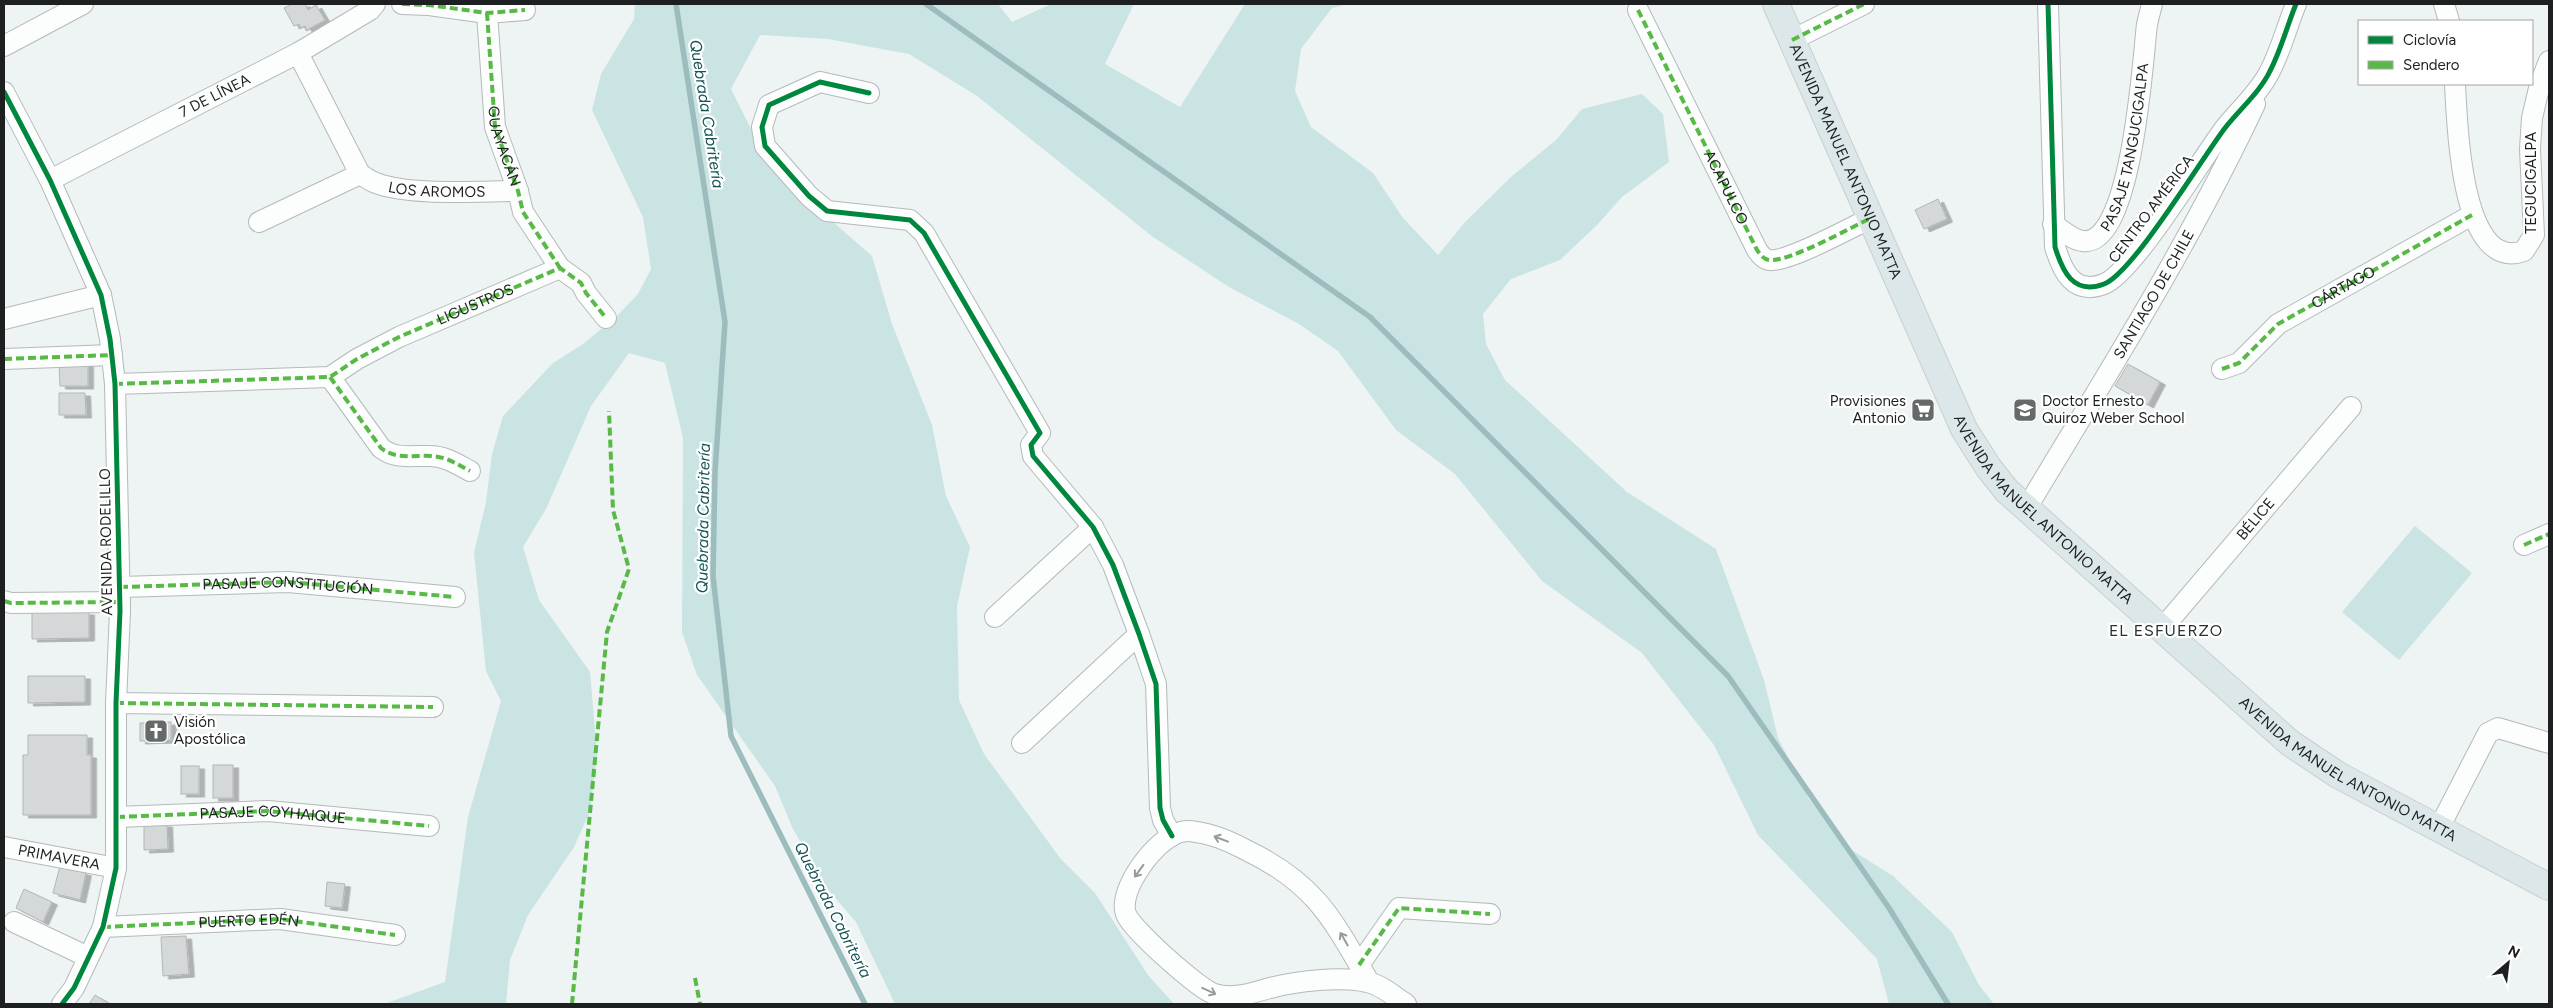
<svg xmlns="http://www.w3.org/2000/svg" width="2553" height="1008" font-family="Figtree,sans-serif">
  <style>
    .green { fill: #cae4e4 }
    .lines { fill: none; stroke-linecap: round; stroke-linejoin: round }
    .stream { stroke: #9cbcbd; stroke-width: 5.5 }
    .building { fill: #d5d8d8; stroke: #b2b6b6; filter: url(#shadow) }
    .minor-casing { stroke: #b5b9b9; stroke-width: 22 }
    .major-casing { stroke: #cbcece; stroke-width: 28 }
    .minor { stroke: #fcfdfd; stroke-width: 20 }
    .major { stroke: #dbe7e8; stroke-width: 26 }
    .quiet { stroke: #58b947; stroke-width: 4; stroke-dasharray: 8 4; stroke-linecap: butt }
    .cycleway-casing { stroke: #fff; stroke-width: 8 }
    .cycleway { stroke: #00873e; stroke-width: 5 }
    .oneway { stroke: #98999a }
    .labels { text-anchor: middle; dominant-baseline: central; stroke-width: 4.5; stroke-linejoin: round; paint-order: stroke }
    .street-label { font-size: 15px; fill: #1d1f20; stroke: #fff }
    .poi-label { font-size: 15px; fill: #1d1f20; stroke: #fff; text-anchor: start }
    .water-label { font-size: 16px; font-style: italic; fill: #135355; stroke: #fff }
    .neighbourhood-label { font-size: 16px; letter-spacing: 1px; fill: #2a2f30; stroke: #fff }
  </style>
  <defs>
    <filter id="shadow"><feDropShadow dx="5.5" dy="3" stdDeviation="0" flood-color="#0004"/></filter>
  </defs>
  <rect width="100%" height="100%" fill="#eef3f3"/>
  <g class="green">
    <polygon points="635,4 998,4 1012,22 1051,4 1134,4 1105,64 1180,107 1245,4 1348,4 1332,8 1301,49 1295,91 1311,127 1373,173 1403,218 1438,255 1465,222 1511,177 1556,140 1582,109 1642,94 1663,114 1669,162 1622,197 1597,225 1560,260 1511,279 1483,314 1486,344 1505,380 1627,492 1716,549 1764,680 1778,738 1809,799 1850,849 1893,876 1952,932 1979,985 1994,1004 1889,1004 1877,959 1758,835 1714,745 1642,653 1542,581 1455,474 1396,430 1338,351 1299,324 1229,287 1153,237 977,96 909,54 828,39 760,35 731,89 770,167 872,256 892,324 932,425 946,496 970,547 957,606 959,700 984,754 1060,858 1095,893 1148,975 1174,1004 895,1004 856,922 825,886 792,827 775,786 697,675 682,632 683,438 665,363 629,353 591,406 546,509 523,547 539,600 590,672 597,755 590,811 574,847 528,915 510,960 506,1004 384,1004 445,982 468,817 501,701 486,671 474,553 486,502 492,454 503,416 553,363 583,344 616,317 638,294 651,269 643,217 592,110 601,74 634,19"/>
    <polygon points="2415,526 2472,573 2399,660 2342,612"/>
  </g>
  <g class="lines">
    <g class="stream">
      <polyline points="676,4 725,322 715,472 713,576 731,736 865,1004"/>
      <polyline points="926,4 1370,317 1728,676 1889,908 1948,1004"/>
    </g>
  </g>
  <g class="building">
    <polygon points="292,4 305,4 308,10 316,5 325,20 307,30 305,26 301,28 299,24 294,26 284,8"/>
    <polygon points="1938,199 1947,219 1924,229 1915,210"/>
    <polygon points="59,362 88,362 88,386 60,386"/>
    <polygon points="2128,364 2160,382 2148,405 2115,386"/>
    <polygon points="59,393 85,393 86,415 59,415"/>
    <polygon points="32,612 89,612 89,638 32,639"/>
    <polygon points="28,676 85,676 85,702 28,703"/>
    <polygon points="171,722 171,740 140,741 140,723"/>
    <polygon points="28,735 87,735 87,755 91,755 91,815 23,815 23,755 28,755"/>
    <rect x="213" y="765" width="20" height="33"/>
    <rect x="181" y="766" width="18" height="28"/>
    <polygon points="144,824 167,824 168,849 144,850"/>
    <polygon points="60,866 86,873 80,900 53,893"/>
    <polygon points="327,882 345,884 342,908 325,906"/>
    <polygon points="24,889 52,902 43,922 16,908"/>
    <polygon points="186,936 189,974 163,976 161,937"/>
    <polygon points="95,995 110,1004 89,1004"/>
  </g>
  <g class="lines">
    <g class="minor-casing">
      <g id="minor">
        <polyline points="402,4 429,5 487,13 525,10"/>
        <path d="M2048,4L2055,247C2062,270 2073,296 2104,284C2133,273 2202,158 2225,128C2239,110 2260,92 2270,71C2281,50 2287,26 2296,4"/>
        <polyline points="2444,4 2449,21"/>
        <path id="s1" d="M1638,10L1757,250C1760,254 1763,259 1769,260C1787,263 1852,227 1871,218"/>
        <path id="s2" d="M487,13L495,127L518,191L523,212L560,268"/>
        <polyline points="1792,40 1864,4"/>
        <polyline points="4,46 83,4"/>
        <polyline points="298,53 360,174"/>
        <path d="M2455,84C2457,120 2460,274 2524,251L2534,235L2530,149L2532,118L2540,84L2549,61"/>
        <polyline points="4,92 50,180 101,295 110,339 115,384 120,611 116,703 116,868 103,927 74,988 62,1004"/>
        <polyline points="869,93 820,82 769,105 762,127 765,146 809,196 827,211 910,220 924,233 1040,433 1031,445 1033,456 1093,527 1113,565 1139,634 1156,684 1160,808 1163,820 1172,836"/>
        <path id="s3" d="M360,174C365,177 370,181 376,183C409,196 480,191 518,191"/>
        <path id="s4" d="M50,180L298,53L370,10L375,4"/>
        <polyline points="259,222 360,174"/>
        <path id="s5" d="M2053,224C2062,230 2072,240 2083,241C2132,247 2143,58 2147,24L2152,4"/>
        <polyline points="4,319 101,295"/>
        <polyline points="4,359 112,355"/>
        <path id="s6" d="M2222,369L2239,363L2278,324L2472,215"/>
        <path d="M330,377L381,448C396,460 412,455 430,456C445,456 457,464 470,471"/>
        <path id="s7" d="M115,384L330,377L357,359L399,337L560,268L581,283L586,293L606,318"/>
        <path id="s8" d="M2026,509C2106,376 2189,245 2255,104"/>
        <polyline points="2524,545 2549,534"/>
        <polyline points="120,587 288,582 455,597"/>
        <polyline points="4,601 11,603 120,602"/>
        <polyline points="995,617 1093,527"/>
        <path id="s9" d="M2161,630L2351,407"/>
        <polyline points="116,703 433,707"/>
        <polyline points="1022,743 1139,634"/>
        <path id="s10" d="M117,817L268,811L429,826"/>
        <polyline points="2439,828 2488,733 2498,728 2549,743"/>
        <path id="s11" d="M4,847L116,868"/>
        <polyline points="14,922 88,957"/>
        <path id="s12" d="M103,927L280,919L395,935"/>
        <polyline points="1359,965 1399,908 1490,914"/>
        <path d="M1369,982C1332,918 1315,883 1246,850C1231,842 1213,834 1196,832C1192,831 1185,831 1181,832C1157,837 1117,890 1126,914C1131,929 1199,989 1214,994C1233,1000 1251,993 1270,988C1296,981 1341,976 1367,982C1380,984 1395,997 1406,1004"/>
      </g>
    </g>
    <g class="major-casing">
      <g id="major">
        <path id="s13" d="M1776,4L1964,429L1988,467L2007,491L2290,743L2338,775L2549,887"/>
      </g>
    </g>
    <use href="#minor" class="minor"/>
    <use href="#major" class="major"/>
    <g class="quiet">
      <polyline points="402,4 429,5 487,13 525,10"/>
      <path d="M1638,10L1757,250C1760,254 1763,259 1769,260C1787,263 1852,227 1871,218"/>
      <polyline points="487,13 495,127 518,191 523,212 560,268"/>
      <polyline points="1792,40 1864,4"/>
      <polyline points="4,359 112,355"/>
      <polyline points="2222,369 2239,363 2278,324 2472,215"/>
      <path d="M330,377L381,448C396,460 412,455 430,456C445,456 457,464 470,471"/>
      <polyline points="115,384 330,377 357,359 399,337 560,268 581,283 586,293 606,318"/>
      <polyline points="2524,545 2549,534"/>
      <path id="s14" d="M120,587L288,582L455,597"/>
      <polyline points="4,601 11,603 120,602"/>
      <polyline points="116,703 433,707"/>
      <polyline points="117,817 268,811 429,826"/>
      <polyline points="103,927 280,919 395,935"/>
      <polyline points="1359,965 1399,908 1490,914"/>
      <polyline points="695,978 700,1004"/>
      <polyline points="572,1004 607,632 629,569 613,510 609,411"/>
    </g>
    <g class="cycleway-casing">
      <g id="cycleway">
        <path d="M2048,4L2055,247C2062,270 2073,296 2104,284C2133,273 2202,158 2225,128C2239,110 2260,92 2270,71C2281,50 2287,26 2296,4"/>
        <polyline points="4,92 50,180 101,295 110,339 115,384 120,611 116,703 116,868 103,927 74,988 62,1004"/>
        <polyline points="869,93 820,82 769,105 762,127 765,146 809,196 827,211 910,220 924,233 1040,433 1031,445 1033,456 1093,527 1113,565 1139,634 1156,684 1160,808 1163,820 1172,836"/>
      </g>
    </g>
    <use href="#cycleway" class="cycleway"/>
  </g>
  <defs><path id="oneway-shaft" d="M-6 0H5M1.5-3L5.5 0L1.5 3" fill="none" stroke-width="1.6" stroke-linecap="round" stroke-linejoin="round" transform="scale(1.25)"/></defs>
  <g class="oneway">
    <use href="#oneway-shaft" transform="translate(1221 839) rotate(-159)"/>
    <use href="#oneway-shaft" transform="translate(1139 871) rotate(126)"/>
    <use href="#oneway-shaft" transform="translate(1344 939) rotate(-120)"/>
    <use href="#oneway-shaft" transform="translate(1209 991) rotate(25)"/>
  </g>
  <defs>
    <g id="supermarket-square" transform="scale(1.25)"><rect x="-9" y="-9" width="18" height="18" rx="4" fill="#66696a" stroke="#fff"/><path d="M-6-5.5h2.5l.6 2H6L4.5 2H-2.5L-4.4-4H-6ZM-1.5 3.2a1.3 1.3 0 1 0 .1 0ZM3 3.2a1.3 1.3 0 1 0 .1 0Z" fill="#fff"/></g>
    <g id="school-square" transform="scale(1.25)"><rect x="-9" y="-9" width="18" height="18" rx="4" fill="#66696a" stroke="#fff"/><path d="M0-5L7-2L0 1L-7-2ZM-4 1L0 2.5L4 1V4Q0 6-4 4Z" fill="#fff"/></g>
    <g id="church-square" transform="scale(1.25)"><rect x="-9" y="-9" width="18" height="18" rx="4" fill="#66696a" stroke="#fff"/><path d="M-1.2-6h2.4v3.5h3.3v2.4h-3.3V6h-2.4V-.1h-3.3v-2.4h3.3Z" fill="#fff"/></g>
  </defs>
  <g fill-rule="evenodd">
    <use href="#supermarket-square" x="1923" y="410"/>
    <use href="#school-square" x="2025" y="410"/>
    <use href="#church-square" x="156" y="731"/>
  </g>
  <g class="labels">
    <g class="street-label">
      <text stroke="none"><textPath href="#s4" startOffset="185">7 DE LÍNEA</textPath></text>
      <text stroke="none"><textPath href="#s5" startOffset="146">PASAJE TANGUCIGALPA</textPath></text>
      <text stroke="none"><textPath href="#s2" startOffset="135">GUAYACÁN</textPath></text>
      <text stroke="none"><textPath href="#s13" startOffset="172">AVENIDA MANUEL ANTONIO MATTA</textPath></text>
      <text transform="translate(2531 183) rotate(-90)">TEGUCIGALPA</text>
      <text stroke="none"><textPath href="#s1" startOffset="198">ACAPULCO</textPath></text>
      <text stroke="none"><textPath href="#s3" startOffset="80">LOS AROMOS</textPath></text>
      <text transform="translate(2151 209) rotate(-53)">CENTRO AMÉRICA</text>
      <text stroke="none"><textPath href="#s6" startOffset="148">CÁRTAGO</textPath></text>
      <text stroke="none"><textPath href="#s8" startOffset="250">SANTIAGO DE CHILE</textPath></text>
      <text stroke="none"><textPath href="#s7" startOffset="378">LIGUSTROS</textPath></text>
      <text stroke="none"><textPath href="#s13" startOffset="578">AVENIDA MANUEL ANTONIO MATTA</textPath></text>
      <text stroke="none"><textPath href="#s9" startOffset="146">BÉLICE</textPath></text>
      <text transform="translate(106 542) rotate(-91)">AVENIDA RODELILLO</text>
      <text stroke="none"><textPath href="#s14" startOffset="168">PASAJE CONSTITUCIÓN</textPath></text>
      <text stroke="none"><textPath href="#s13" startOffset="982">AVENIDA MANUEL ANTONIO MATTA</textPath></text>
      <text stroke="none"><textPath href="#s10" startOffset="156">PASAJE COYHAIQUE</textPath></text>
      <text stroke="none"><textPath href="#s11" startOffset="56">PRIMAVERA</textPath></text>
      <text stroke="none"><textPath href="#s12" startOffset="146">PUERTO EDÉN</textPath></text>
    </g>
    <g class="poi-label">
      <text x="1906" y="401" text-anchor="end">Provisiones<tspan x="1906" dy="17">Antonio</tspan></text>
      <text x="2042" y="401">Doctor Ernesto<tspan x="2042" dy="17">Quiroz Weber School</tspan></text>
      <text x="174" y="722">Visión<tspan x="174" dy="17">Apostólica</tspan></text>
    </g>
    <g class="water-label">
      <text transform="translate(707 114) rotate(81)">Quebrada Cabritería</text>
      <text transform="translate(703 518) rotate(-89)">Quebrada Cabritería</text>
      <text transform="translate(833 910) rotate(63)">Quebrada Cabritería</text>
    </g>
    <g class="neighbourhood-label">
      <text x="2166" y="630">EL ESFUERZO</text>
    </g>
  </g>
  <rect width="2553" height="1008" fill="none" stroke="#1d1f20" stroke-width="10"/>
  <rect x="2358" y="20" width="175" height="65" fill="#ffffff" stroke="#a5a5a6"/>
  <rect x="2368" y="36" width="25" height="8" fill="#00873e" stroke="#a5a5a6"/>
  <text x="2403" y="45" font-size="15" fill="#1d1f20">Ciclovía</text>
  <rect x="2368" y="61" width="25" height="8" fill="#58b947" stroke="#a5a5a6"/>
  <text x="2403" y="70" font-size="15" fill="#1d1f20">Sendero</text>
  <g transform="translate(2508 963) rotate(28)" stroke="#ffffff" stroke-width="4" paint-order="stroke">
  <path d="M0-4L9 19L0 12L-9 19Z" fill="#1d1f20"/>
  <text y="-8" font-size="14" font-weight="bold" text-anchor="middle" fill="#1d1f20">N</text>
  </g>
</svg>
